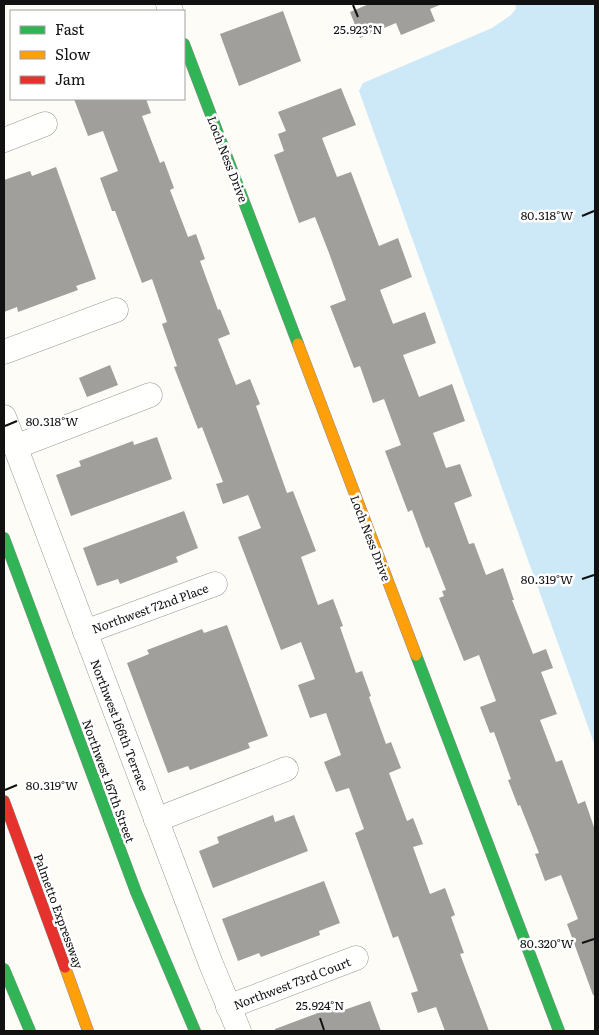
<svg xmlns="http://www.w3.org/2000/svg" width="599" height="1035" font-family="Literata,serif">
  <style>
    .water { fill: #cde8f7 }
    .building { fill: #a19f9c }
    .lines { fill: none; stroke-linecap: round; stroke-linejoin: round }
    .street-casing { stroke: #979795; stroke-width: 25 }
    .fast-casing { stroke: #8e8d8b; stroke-width: 12 }
    .slow-casing { stroke: #8e8d8b; stroke-width: 12 }
    .jam-casing { stroke: #8e8d8b; stroke-width: 12 }
    .street { stroke: #fffffe; stroke-width: 24 }
    .fast { stroke: #30b455; stroke-width: 11 }
    .slow { stroke: #ff9f0a; stroke-width: 11 }
    .jam { stroke: #e5322d; stroke-width: 11 }
    .ticks { fill: none; stroke: #111; stroke-width: 2 }
    .labels { text-anchor: middle; dominant-baseline: central; stroke-width: 5; stroke-linejoin: round; paint-order: stroke }
    .street-label { font-size: 12px; fill: #111; stroke: #fff }
    .ticks-label { font-size: 12px; text-anchor: middle; fill: #111; stroke: #fff; stroke-width: 5; stroke-linejoin: round; paint-order: stroke }
  </style>
  <rect width="100%" height="100%" fill="#fdfcf7"/>
  <polygon class="water" points="515,4 593,4 595,9 595,746 359,91 363,83 492,28 511,15 516,9"/>
  <g class="building">
    <polygon points="369,4 442,4 430,9 435,21 401,35 396,23 360,38 350,12"/>
    <polygon points="283,11 301,61 239,86 220,34"/>
    <polygon points="341,88 356,125 322,138 337,177 351,172 379,246 398,238 412,277 380,290 393,324 425,312 436,343 403,355 419,397 452,384 465,421 433,433 446,468 460,464 472,496 454,503 469,544 474,543 486,575 503,568 514,600 512,600 533,654 546,649 553,668 541,672 557,714 540,720 556,762 562,760 578,804 585,801 595,830 595,995 593,995 567,924 578,919 561,875 545,881 535,854 539,853 520,805 518,806 508,780 511,779 494,732 490,733 480,707 496,701 479,655 464,661 439,598 444,596 442,591 446,590 429,547 426,548 412,510 408,512 385,451 401,445 384,399 373,403 360,366 354,368 330,306 346,300 329,253 315,217 299,223 274,155 284,151 278,134 286,131 278,112"/>
    <polygon points="74,99 146,99 151,113 142,116 160,163 164,161 174,188 170,190 188,237 196,234 205,259 200,261 218,310 220,309 230,334 218,339 236,385 250,379 260,404 256,406 287,493 293,491 316,551 301,557 318,605 333,599 343,626 340,627 356,673 362,671 371,696 369,697 386,744 391,742 401,768 389,773 407,821 413,818 423,844 413,847 430,894 445,888 455,915 451,917 464,953 460,954 489,1031 445,1031 436,1007 418,1013 411,993 418,991 398,936 393,938 355,833 364,829 349,788 336,792 324,762 341,755 326,713 310,718 298,685 315,679 301,642 281,650 238,537 261,528 248,495 223,504 216,484 223,482 202,427 198,429 174,367 177,366 162,324 167,322 152,279 142,283 115,211 112,211 100,178 118,171 103,131 88,136"/>
    <polygon points="56,167 96,279 76,286 78,290 18,312 17,307 4,312 4,180 30,171 32,176"/>
    <polygon points="110,365 118,385 87,397 79,378"/>
    <polygon points="157,437 172,479 71,516 56,475 81,466 79,461 133,441 134,445"/>
    <polygon points="184,511 198,548 176,557 178,562 120,584 118,579 97,586 83,548"/>
    <polygon points="227,625 268,736 248,743 250,748 190,770 188,766 168,773 127,663 149,654 147,650 202,629 204,633"/>
    <polygon points="273,815 275,822 294,815 308,851 213,888 199,851 219,843 217,837"/>
    <polygon points="324,881 340,923 319,931 320,935 261,957 259,953 238,961 222,919"/>
    <polygon points="370,1001 381,1031 275,1031 275,1029 342,1004 344,1010"/>
  </g>
  <g class="lines">
    <g class="street-casing">
      <g id="street">
        <polyline points="168,4 171,11"/>
        <polyline points="4,140 45,124"/>
        <polyline points="4,352 116,310"/>
        <polyline points="4,417 211,964 239,1031"/>
        <polyline points="15,447 150,395"/>
        <polyline points="85,632 215,584"/>
        <polyline points="156,820 286,769"/>
        <polyline points="228,1007 356,958"/>
      </g>
    </g>
    <g class="fast-casing">
      <g id="fast">
        <polyline points="184,44 298,344"/>
        <polyline points="4,538 136,892 195,1031"/>
        <polyline points="416,655 559,1031"/>
        <polyline points="4,969 30,1031"/>
      </g>
    </g>
    <g class="slow-casing">
      <g id="slow">
        <polyline points="298,344 416,655"/>
        <polyline points="65,967 88,1031"/>
      </g>
    </g>
    <g class="jam-casing">
      <polyline id="jam" points="4,801 65,967"/>
    </g>
    <use href="#street" class="street"/>
    <use href="#fast" class="fast"/>
    <use href="#slow" class="slow"/>
    <use href="#jam" class="jam"/>
  </g>
  <path class="ticks" d="M353,5L358,17M582,216L594,211M5,426L17,421M582,579L594,575M5,790L17,785M582,943L594,939M320,1018L324,1030"/>
  <g class="labels">
    <g class="street-label">
      <text transform="translate(228 159) rotate(69)">Loch Ness Drive</text>
      <text transform="translate(371 538) rotate(69)">Loch Ness Drive</text>
      <text transform="translate(150 608) rotate(-20)">Northwest 72nd Place</text>
      <text transform="translate(120 725) rotate(69)">Northwest 166th Terrace</text>
      <text transform="translate(109 781) rotate(70)">Northwest 167th Street</text>
      <text transform="translate(59 911) rotate(70)">Palmetto Expressway</text>
      <text transform="translate(292 983) rotate(-21)">Northwest 73rd Court</text>
    </g>
  </g>
  <g class="ticks-label">
    <text x="358" y="34">25.923°N</text>
    <text x="547" y="220">80.318°W</text>
    <text x="52" y="426">80.318°W</text>
    <text x="547" y="584">80.319°W</text>
    <text x="52" y="790">80.319°W</text>
    <text x="547" y="948">80.320°W</text>
    <text x="320" y="1010">25.924°N</text>
  </g>
  <rect width="599" height="1035" fill="none" stroke="#111111" stroke-width="10"/>
  <rect x="10" y="10" width="175" height="90" fill="#ffffff" stroke="#a0a0a0"/>
  <rect x="20" y="26" width="25" height="8" fill="#30b455" stroke="#a0a0a0"/>
  <text x="55" y="35" font-size="15" fill="#111111">Fast</text>
  <rect x="20" y="51" width="25" height="8" fill="#ff9f0a" stroke="#a0a0a0"/>
  <text x="55" y="60" font-size="15" fill="#111111">Slow</text>
  <rect x="20" y="76" width="25" height="8" fill="#e5322d" stroke="#a0a0a0"/>
  <text x="55" y="85" font-size="15" fill="#111111">Jam</text>
</svg>
